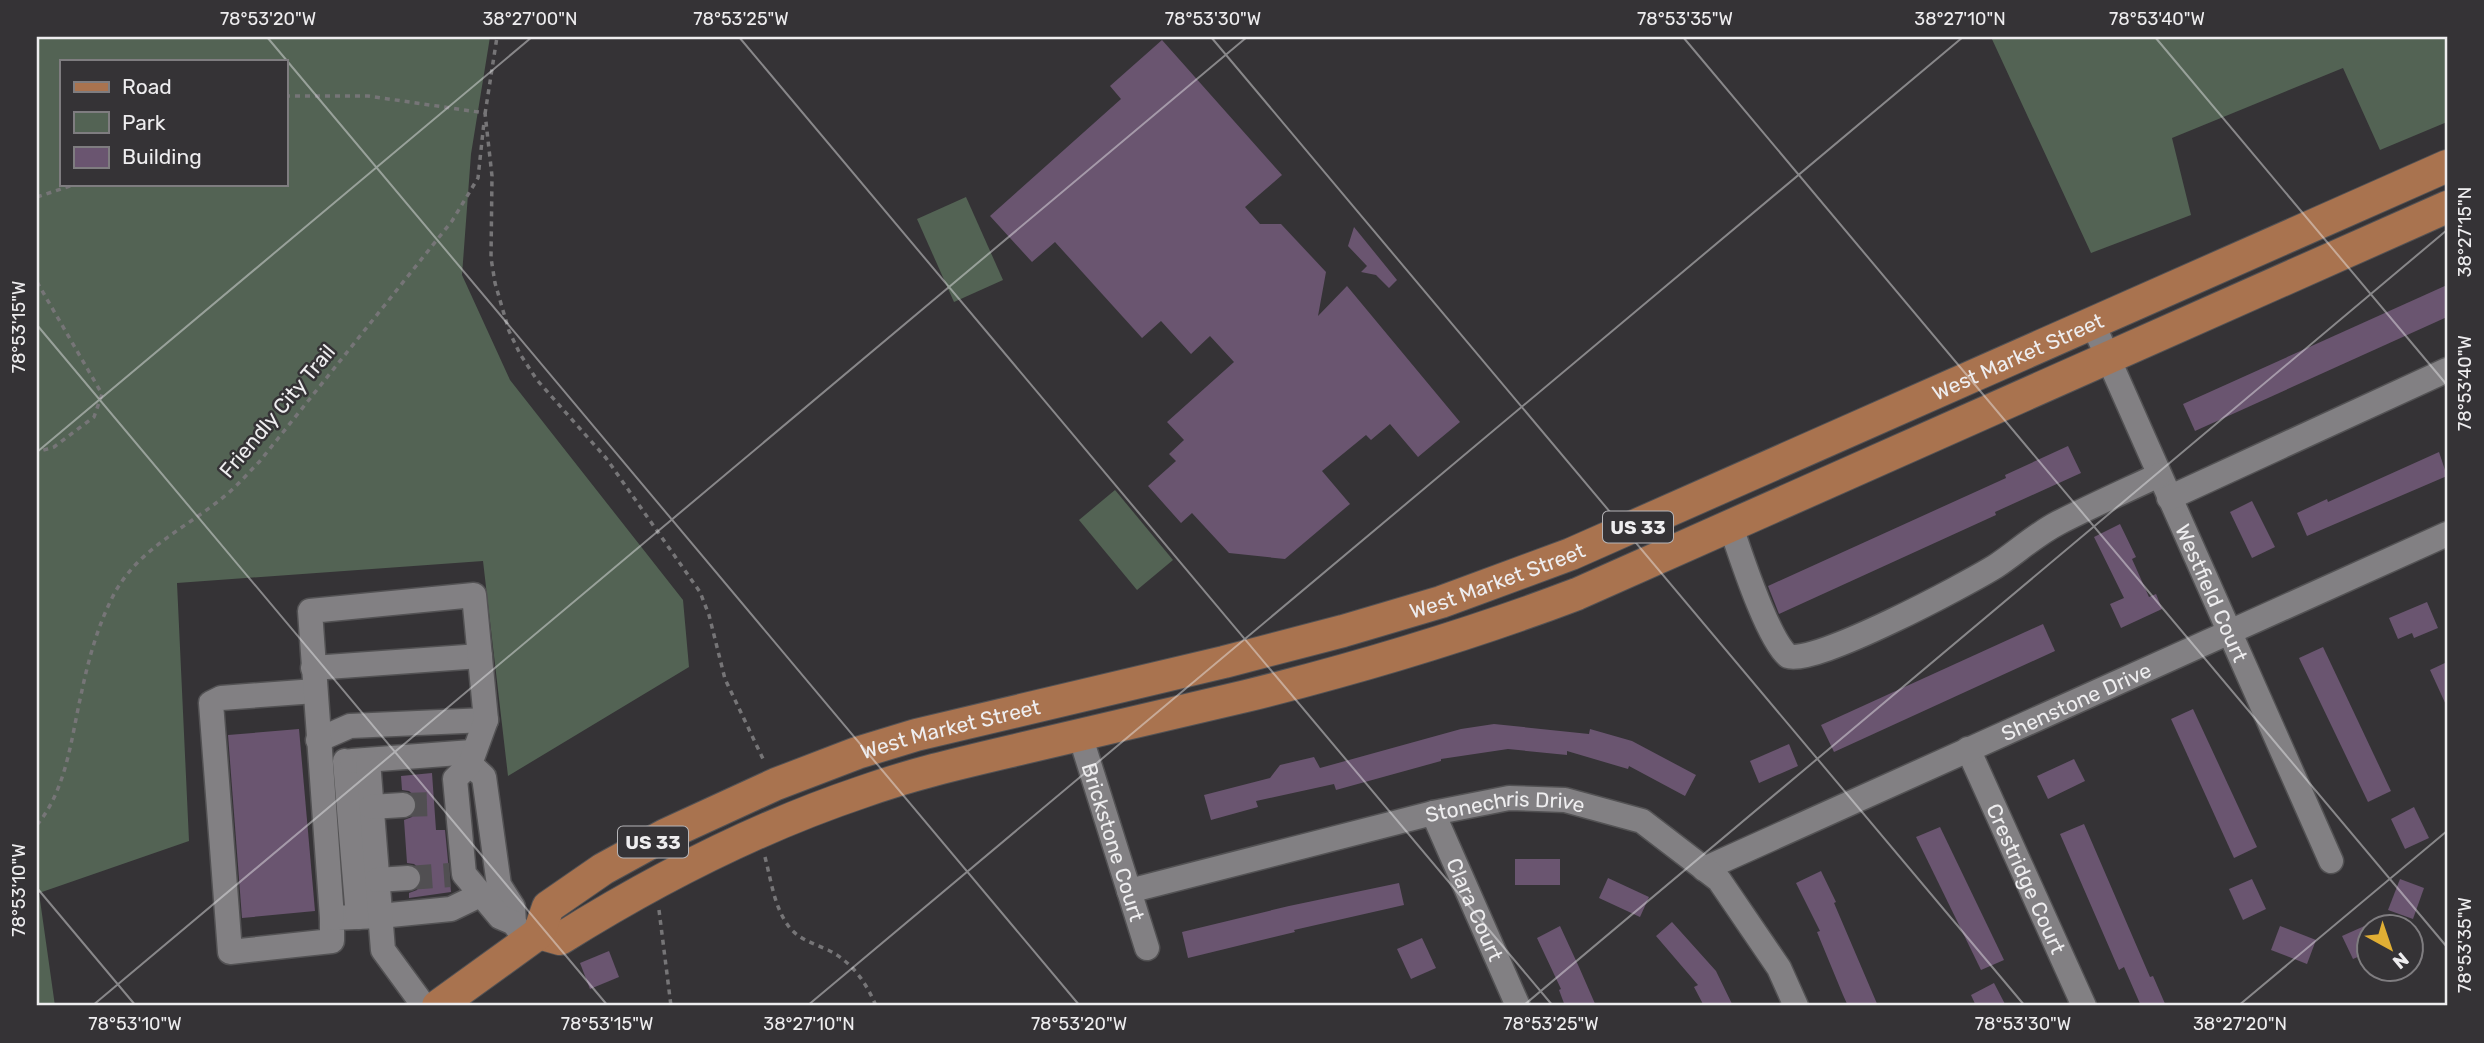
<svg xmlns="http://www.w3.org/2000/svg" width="2484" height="1043" font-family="Rubik,sans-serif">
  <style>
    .green { fill: #536354; fill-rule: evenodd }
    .building { fill: #6a5570 }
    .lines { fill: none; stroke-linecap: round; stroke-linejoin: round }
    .minor-tunnel { stroke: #514f52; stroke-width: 24; stroke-dasharray: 24 12; stroke-linecap: butt }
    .minor-casing { stroke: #535254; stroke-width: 27 }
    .major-casing { stroke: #535254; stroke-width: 34 }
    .path { stroke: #767577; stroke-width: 3.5; stroke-dasharray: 5 5; stroke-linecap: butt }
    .minor { stroke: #828083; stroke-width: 24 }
    .major { stroke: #a9734f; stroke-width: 32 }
    .ticks { fill: none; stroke: #eeedef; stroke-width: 2; stroke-opacity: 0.45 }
    .labels { text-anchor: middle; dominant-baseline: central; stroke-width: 5; stroke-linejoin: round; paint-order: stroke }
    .shield { fill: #353336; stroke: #b6b5b8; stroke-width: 2 }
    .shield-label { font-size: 19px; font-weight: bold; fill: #eeedef }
    .street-label { font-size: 21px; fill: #eeedef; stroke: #353336 }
    .neatline { fill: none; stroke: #eeedef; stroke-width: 2.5 }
    .ticks-label { font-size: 18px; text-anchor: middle; fill: #eeedef }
  </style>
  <rect width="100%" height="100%" fill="#353336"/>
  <g class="green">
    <path d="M37,37H490L471,154L462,275L510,380L683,600L689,667L508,776L483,561L177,583L189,841L39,893L55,1006H37ZM61,61H285V184H61Z"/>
    <polygon points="1991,37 2447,37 2447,122 2380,150 2343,68 2172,138 2191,215 2091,253"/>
    <polygon points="966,197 1003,280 954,302 917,219"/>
    <polygon points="1115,490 1173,560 1137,590 1079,520"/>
  </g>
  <g class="building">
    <polygon points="1162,40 1282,175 1245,207 1260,224 1281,224 1326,272 1318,316 1347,286 1460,422 1418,457 1390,424 1371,440 1366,435 1322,471 1350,504 1285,559 1229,553 1192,513 1181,523 1148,486 1176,461 1169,454 1184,440 1167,422 1234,362 1210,336 1191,354 1161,321 1142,338 1055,242 1032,262 990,216 1121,99 1110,86"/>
    <polygon points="1354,227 1397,280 1389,288 1376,275 1361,272 1367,266 1348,246"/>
    <polygon points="2447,285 2447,317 2195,431 2183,404"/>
    <polygon points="2068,446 2081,473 1995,512 1996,515 1779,614 1768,586 2006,478 2005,475"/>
    <polygon points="2439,452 2447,476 2307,536 2297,513 2327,499 2328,502"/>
    <polygon points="2252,501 2275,547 2252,558 2230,512"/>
    <polygon points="2120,524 2136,557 2132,559 2149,597 2156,594 2162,609 2121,628 2110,604 2124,598 2094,537"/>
    <polygon points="2427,602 2438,628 2414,638 2412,633 2398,639 2389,618"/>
    <polygon points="2043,624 2055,651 1834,752 1821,725"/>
    <polygon points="2323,647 2391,791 2368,802 2299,658"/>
    <polygon points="2447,662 2447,707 2430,670"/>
    <polygon points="2193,709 2257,847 2234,858 2171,719"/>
    <polygon points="1494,724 1589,734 1590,729 1632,741 1696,775 1685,796 1629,766 1628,769 1567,751 1567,755 1508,749 1441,759 1441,761 1336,790 1334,784 1256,801 1258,807 1211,820 1204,795 1270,778 1280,765 1314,757 1320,768 1461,729"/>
    <polygon points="299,729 315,911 242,918 228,735"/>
    <polygon points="1789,744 1798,766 1759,783 1750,761"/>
    <polygon points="2074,759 2085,781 2048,799 2037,776"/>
    <polygon points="432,773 436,830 445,830 451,892 409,898 409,893 417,890 423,878 420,869 414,864 407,863 404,820 412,817 418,805 415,796 409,791 402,790 401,776"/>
    <polygon points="2414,807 2429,838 2405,849 2391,819"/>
    <polygon points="2084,824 2150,977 2153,976 2166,1006 2141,1006 2124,967 2119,970 2060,834"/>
    <polygon points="1940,827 2004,960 1981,970 1916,837"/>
    <rect x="1515" y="859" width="45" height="26"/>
    <polygon points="1821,871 1836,902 1834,903 1878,1006 1848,1006 1843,995 1817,932 1820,931 1796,883"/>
    <polygon points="1608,878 1649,897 1640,917 1599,898"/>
    <polygon points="2252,879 2266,909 2243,920 2229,889"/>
    <polygon points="2400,879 2424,888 2413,919 2388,910"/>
    <polygon points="1399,883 1404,905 1294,930 1295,932 1188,958 1182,932 1289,906"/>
    <polygon points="1672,922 1716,971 1733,1006 1704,1006 1694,987 1698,985 1656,936"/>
    <polygon points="2369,924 2369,952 2353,959 2342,936"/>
    <polygon points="1560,926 1579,967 1596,1006 1565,1006 1559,990 1561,989 1537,938"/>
    <polygon points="2280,926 2316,940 2307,964 2271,950"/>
    <polygon points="1422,938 1436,968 1411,979 1397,949"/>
    <polygon points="609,951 619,977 590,989 580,963"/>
    <polygon points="1994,983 2006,1006 1976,1006 1971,995"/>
  </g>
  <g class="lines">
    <g class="minor-tunnel">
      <polyline points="403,805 434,804"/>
      <polyline points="408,878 450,875"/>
    </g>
    <g class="minor-casing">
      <g id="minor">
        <path id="s1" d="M2093,324L2331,861"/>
        <polyline points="2169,498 2447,370"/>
        <path d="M1731,527C1741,556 1767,638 1788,656C1814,666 1967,584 1996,566C2017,552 2035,535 2058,523C2091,506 2125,491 2159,475"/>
        <polyline points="313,668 480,656"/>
        <polyline points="315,691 221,698 211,703 230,952 332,941 332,918 380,916 451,909 480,895"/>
        <path id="s2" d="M1080,735L1147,948"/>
        <polyline points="318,740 350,726 486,720"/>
        <path id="s3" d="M1968,749L2084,1006"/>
        <polyline points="345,761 358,917"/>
        <polyline points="352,761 472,752"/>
        <polyline points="368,761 383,950 424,1006"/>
        <polyline points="470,764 484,777 499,885 513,907 514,923 520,932"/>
        <polyline points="371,807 403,805"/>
        <path id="s4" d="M1433,813L1518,1006"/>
        <path id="s5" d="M1704,869L2447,534"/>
        <polyline points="377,880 408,878"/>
        <path id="s6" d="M1129,891L1433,813L1509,798L1565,800L1642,821L1719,880L1779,968L1796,1006"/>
        <polyline points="332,918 310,611 474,595 486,720 470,764 455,779 464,874 500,917 514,923"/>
      </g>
    </g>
    <g class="major-casing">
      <g id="major">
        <path d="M539,933L560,939C656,879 755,828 862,792C915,773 969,761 1024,748C1098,730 1172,713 1246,696C1358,668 1469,635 1577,594L2447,207"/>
        <path id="s7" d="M438,1006L539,933L548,907L603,869L665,835L776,784L857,753L916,735L1224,662L1343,631L1441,602L1571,554L2447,166"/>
      </g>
    </g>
    <g class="path">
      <polyline points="285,96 368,96 485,113 492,176 491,258 495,283 509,331 520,354 537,380 606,458 700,592 709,615 725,679 765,763"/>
      <polyline points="485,114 497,37"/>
      <polyline points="37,197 76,184"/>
      <polyline points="37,282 102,394 94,417 54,447 37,452"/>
      <path d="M37,825C67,788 71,739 81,695C88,661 97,628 112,598C136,549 187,528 226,495C239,484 249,472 260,461L452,221L478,178L484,122"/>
      <path d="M765,857C771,880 774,905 787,924C797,939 813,943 828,950C852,962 866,982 876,1006"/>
      <polyline points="659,910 671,1006"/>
    </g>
    <use href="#minor" class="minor"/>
    <use href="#major" class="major"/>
  </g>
  <path class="ticks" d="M267,37L1080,1006M739,37L1553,1006M1211,37L2025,1006M1683,37L2447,947M2155,37L2447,385M37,325L608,1006M37,452L532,37M37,888L136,1006M92,1006L1247,37M807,1006L1963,37M1523,1006L2447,230M2238,1006L2447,831"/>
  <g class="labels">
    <g class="shield">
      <rect x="1603" y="511.5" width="70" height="31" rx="5"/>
      <rect x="618" y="826.5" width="70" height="31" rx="5"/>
    </g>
    <g class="shield-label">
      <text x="1638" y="527">US 33</text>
      <text x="653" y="842">US 33</text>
    </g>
    <g class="street-label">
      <text stroke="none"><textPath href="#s7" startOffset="1729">West Market Street</textPath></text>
      <text transform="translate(277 411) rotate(-50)">Friendly City Trail</text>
      <text stroke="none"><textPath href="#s7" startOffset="1162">West Market Street</textPath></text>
      <text stroke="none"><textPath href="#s1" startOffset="294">Westfield Court</textPath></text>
      <text stroke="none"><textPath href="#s5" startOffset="408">Shenstone Drive</textPath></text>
      <text stroke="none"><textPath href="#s7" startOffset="595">West Market Street</textPath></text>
      <text stroke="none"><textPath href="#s6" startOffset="387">Stonechris Drive</textPath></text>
      <text stroke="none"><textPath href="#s2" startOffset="112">Brickstone Court</textPath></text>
      <text stroke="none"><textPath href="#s3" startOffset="142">Crestridge Court</textPath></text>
      <text stroke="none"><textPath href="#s4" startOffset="105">Clara Court</textPath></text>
    </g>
  </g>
  <rect width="2484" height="1043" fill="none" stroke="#353336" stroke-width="77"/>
  <rect x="60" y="60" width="228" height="126" fill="#353336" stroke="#7f7d80" stroke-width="2"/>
  <rect x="74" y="82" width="35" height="10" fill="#a9734f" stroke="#7f7d80" stroke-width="2"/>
  <text x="122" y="94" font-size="21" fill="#eeedef">Road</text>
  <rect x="74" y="112" width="35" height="21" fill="#536354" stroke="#7f7d80" stroke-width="2"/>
  <text x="122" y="130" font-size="21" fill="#eeedef">Park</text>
  <rect x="74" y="147" width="35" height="21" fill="#6a5570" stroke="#7f7d80" stroke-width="2"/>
  <text x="122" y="164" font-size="21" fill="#eeedef">Building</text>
  <g transform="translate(2390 948) rotate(140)"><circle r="33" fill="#353336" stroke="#7f7d80" stroke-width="2"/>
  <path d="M0-5L12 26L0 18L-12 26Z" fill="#e1af34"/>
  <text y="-10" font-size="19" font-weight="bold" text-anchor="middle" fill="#eeedef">N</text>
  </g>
  <rect x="38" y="38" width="2408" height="966" class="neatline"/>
  <g class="ticks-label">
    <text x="268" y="25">78°53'20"W</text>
    <text x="530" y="25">38°27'00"N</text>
    <text x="741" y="25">78°53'25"W</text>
    <text x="1213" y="25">78°53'30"W</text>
    <text x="1685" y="25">78°53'35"W</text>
    <text x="1960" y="25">38°27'10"N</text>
    <text x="2157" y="25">78°53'40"W</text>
    <text transform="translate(2465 232) rotate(-90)" y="6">38°27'15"N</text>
    <text transform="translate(19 327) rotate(-90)" y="6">78°53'15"W</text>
    <text transform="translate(2465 383) rotate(-90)" y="6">78°53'40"W</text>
    <text transform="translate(19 890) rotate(-90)" y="6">78°53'10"W</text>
    <text transform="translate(2465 945) rotate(-90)" y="6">78°53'35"W</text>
    <text x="135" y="1030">78°53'10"W</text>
    <text x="607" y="1030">78°53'15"W</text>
    <text x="809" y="1030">38°27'10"N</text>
    <text x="1079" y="1030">78°53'20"W</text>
    <text x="1551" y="1030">78°53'25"W</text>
    <text x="2023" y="1030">78°53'30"W</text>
    <text x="2240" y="1030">38°27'20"N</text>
  </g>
</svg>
